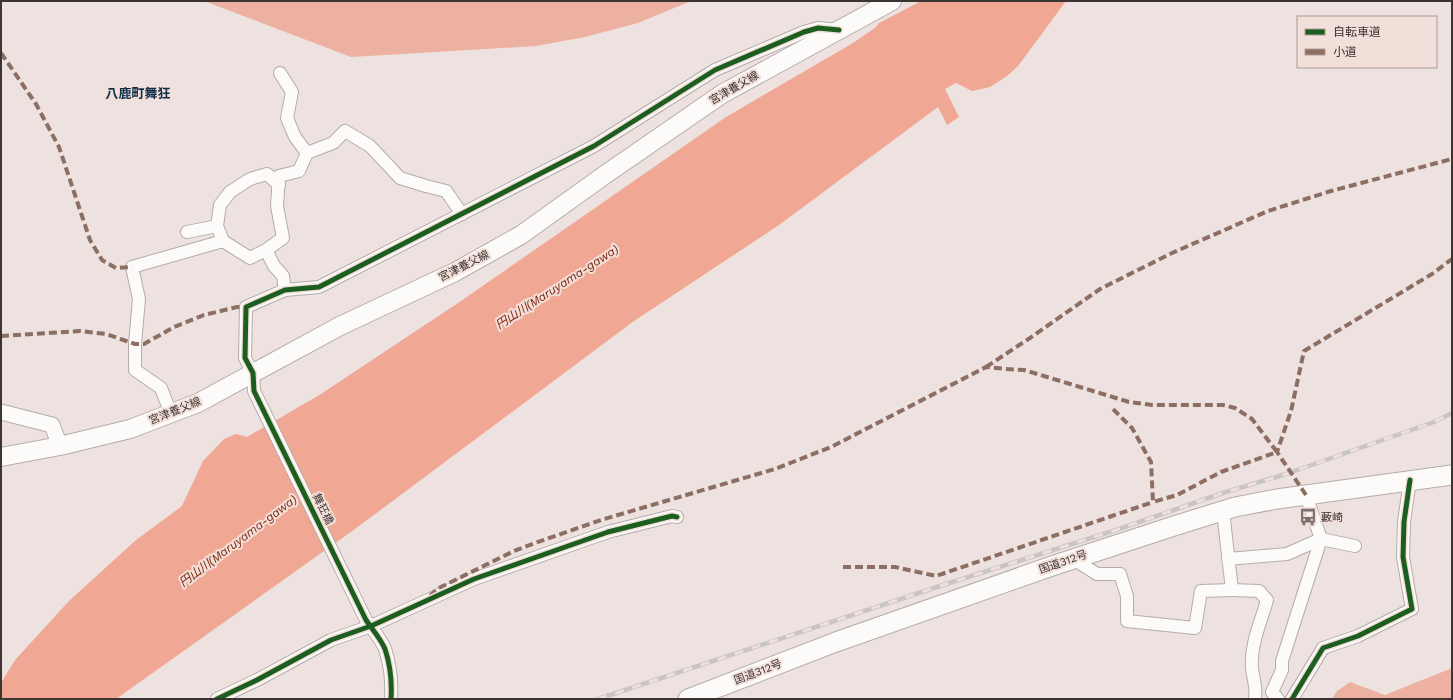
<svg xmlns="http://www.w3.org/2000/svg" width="1453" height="700" font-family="'Work Sans','Noto Sans JP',sans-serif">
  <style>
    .forest { fill: #edb1a1 }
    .water { fill: #f0a793 }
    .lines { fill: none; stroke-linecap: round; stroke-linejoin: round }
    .minor-casing { stroke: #b4aca9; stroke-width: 14 }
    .tertiary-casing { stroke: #b4aca9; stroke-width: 17 }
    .primary-casing { stroke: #b4aca9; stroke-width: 20 }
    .trunk-casing { stroke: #b4aca9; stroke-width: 21 }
    .minor { stroke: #fcfbfa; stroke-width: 12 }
    .tertiary { stroke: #fcfbfa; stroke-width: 15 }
    .primary { stroke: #fcfbfa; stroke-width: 18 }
    .trunk { stroke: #fcfbfa; stroke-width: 19 }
    .rail-casing { stroke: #c8c5c4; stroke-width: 4.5 }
    .rail { stroke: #f3dfd9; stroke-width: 3; stroke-dasharray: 9; stroke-linecap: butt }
    .quiet { stroke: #8d6e63; stroke-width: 4; stroke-dasharray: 8 4; stroke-linecap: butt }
    .cycleway-casing { stroke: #f3dfd9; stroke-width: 8 }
    .cycleway { stroke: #1b5e20; stroke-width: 5 }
    .labels { text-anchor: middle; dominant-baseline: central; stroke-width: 4; stroke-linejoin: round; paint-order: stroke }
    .street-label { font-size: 11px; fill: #3b3432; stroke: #f3dfd9 }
    .poi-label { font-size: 11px; fill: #3b3432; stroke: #f3dfd9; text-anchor: start }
    .water-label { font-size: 12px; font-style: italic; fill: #771f03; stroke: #f3dfd9 }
    .quarter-label { font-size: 13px; font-weight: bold; fill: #0e2e48; stroke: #f3dfd9 }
  </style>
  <rect width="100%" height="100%" fill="#ede2df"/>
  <g class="forest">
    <polygon points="204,1 691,1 638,23 585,37 536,46 351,57"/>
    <polygon points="1452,668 1452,699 1332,699 1337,691 1350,682 1385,695"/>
  </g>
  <polygon class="water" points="921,1 1066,1 1018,66 1007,76 990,87 972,91 956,83 945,89 959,117 947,125 938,107 779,225 634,321 355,529 116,699 1,699 1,683 15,660 69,601 136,540 182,506 203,461 224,439 236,434 247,437 321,394 461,301 726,117 853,43 875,28 879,23"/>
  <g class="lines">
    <g class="minor-casing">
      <g id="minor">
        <polyline points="280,73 292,92 287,118 295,137 307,153"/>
        <polyline points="187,232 217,226"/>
        <polyline points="223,241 217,226 220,205 230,192 250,179 267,174 279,185"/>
        <polyline points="266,250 283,238 277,206 279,176 299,171 307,153 333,143 345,131 370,146 400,178 426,186 446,191 462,214"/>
        <polyline points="171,414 161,388 135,370 135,344 139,299 132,267 223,241 250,258 266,250 274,266 283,276 285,290"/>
        <path d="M1223,511L1232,590L1259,591L1267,600C1261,622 1250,645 1252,668C1253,680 1257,685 1255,699"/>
        <polyline points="1073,559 1097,574 1120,574 1127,596 1127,621 1195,628 1201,591 1232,590"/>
        <polyline points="1228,559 1287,554 1321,539 1355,546"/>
        <polyline points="217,699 257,680 331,640 371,626 474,579 608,532 672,516 677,517"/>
        <path d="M391,699C392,683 390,664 385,649C381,639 372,629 366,620L254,391L253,373L245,358L246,307L285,290L319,287L594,146L715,70L804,32L818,28L839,30"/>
        <polyline points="1278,699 1272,692 1282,670 1282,661 1321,539 1306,495"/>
        <polyline points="1292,699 1323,648 1358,636 1412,609 1403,557 1404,522 1410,480"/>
      </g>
    </g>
    <g class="tertiary-casing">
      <polyline id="tertiary" points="1,412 52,425 60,446"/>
    </g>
    <g class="primary-casing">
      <polyline id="primary" points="1,457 60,446 130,429 198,403 340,326 455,272 521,235 606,174 722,94 892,1"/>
    </g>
    <g class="trunk-casing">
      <polyline id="trunk" points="688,699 836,642 1052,566 1174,526 1235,507 1277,499 1452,475"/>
    </g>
    <use href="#minor" class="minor"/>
    <use href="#tertiary" class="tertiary"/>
    <use href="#primary" class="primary"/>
    <use href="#trunk" class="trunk"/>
    <g class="rail-casing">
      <polyline id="rail" points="598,699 943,585 1116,530 1223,493 1286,474 1434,422 1452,413"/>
    </g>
    <use href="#rail" class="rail"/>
    <g class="quiet">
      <polyline points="1,53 36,104 59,147 90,240 102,260 116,268 132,267"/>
      <polyline points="1,336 80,331 106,334 135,344 144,344 174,327 204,315 237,307 246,307"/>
      <polyline points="986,367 1030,338 1100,289 1172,253 1268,211 1331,191 1452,159"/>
      <polyline points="1306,495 1277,452 1291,411 1304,351 1432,274 1452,259"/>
      <polyline points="843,567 895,567 936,576 1153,502"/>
      <polyline points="430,596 437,589 514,551 535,543 601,520 775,469 831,447 986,367 1007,369 1024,370 1129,402 1152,405 1223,405 1235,408 1252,419 1277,452 1221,472 1177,495 1153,502 1151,462 1132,428 1112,408"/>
    </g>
    <g class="cycleway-casing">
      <g id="cycleway">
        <polyline points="217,699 257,680 331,640 371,626 474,579 608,532 672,516 677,517"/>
        <path d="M391,699C392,683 390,664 385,649C381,639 372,629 366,620L254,391L253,373L245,358L246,307L285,290L319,287L594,146L715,70L804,32L818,28L839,30"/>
        <polyline points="1292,699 1323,648 1358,636 1412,609 1403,557 1404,522 1410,480"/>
      </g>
    </g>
    <use href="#cycleway" class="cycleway"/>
  </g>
  <defs>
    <g id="bus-bare" transform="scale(1.38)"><path d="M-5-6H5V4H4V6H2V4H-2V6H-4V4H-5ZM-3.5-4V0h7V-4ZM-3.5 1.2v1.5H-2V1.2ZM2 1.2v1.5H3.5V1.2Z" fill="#79716f" stroke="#f3dfd9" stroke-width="2.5" paint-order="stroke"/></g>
  </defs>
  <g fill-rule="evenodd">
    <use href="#bus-bare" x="1308" y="517"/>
  </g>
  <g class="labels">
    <g class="street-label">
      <text transform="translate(734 88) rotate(-30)">宮津養父線</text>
      <text transform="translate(464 266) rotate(-27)">宮津養父線</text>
      <text transform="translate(175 411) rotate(-22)">宮津養父線</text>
      <text transform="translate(323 509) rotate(64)">舞狂橋</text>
      <text transform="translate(1063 562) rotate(-19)">国道312号</text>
      <text transform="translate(758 672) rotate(-21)">国道312号</text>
    </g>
    <g class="poi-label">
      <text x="1321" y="517">藪崎</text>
    </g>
    <g class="water-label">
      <text transform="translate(557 287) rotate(-33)">円山川(Maruyama-gawa)</text>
      <text transform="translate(238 541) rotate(-37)">円山川(Maruyama-gawa)</text>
    </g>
    <g class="quarter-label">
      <text x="138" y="93">八鹿町舞狂</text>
    </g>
  </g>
  <rect width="1453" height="700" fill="none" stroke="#3b3432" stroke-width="4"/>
  <rect x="1297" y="16" width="140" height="52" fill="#f3dfd9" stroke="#a99b96"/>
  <rect x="1305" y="29" width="20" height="6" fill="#1b5e20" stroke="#a99b96"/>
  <text x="1333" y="36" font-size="12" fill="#3b3432">自転車道</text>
  <rect x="1305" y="49" width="20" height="6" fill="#8d6e63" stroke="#a99b96"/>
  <text x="1333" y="56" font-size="12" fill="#3b3432">小道</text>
</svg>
